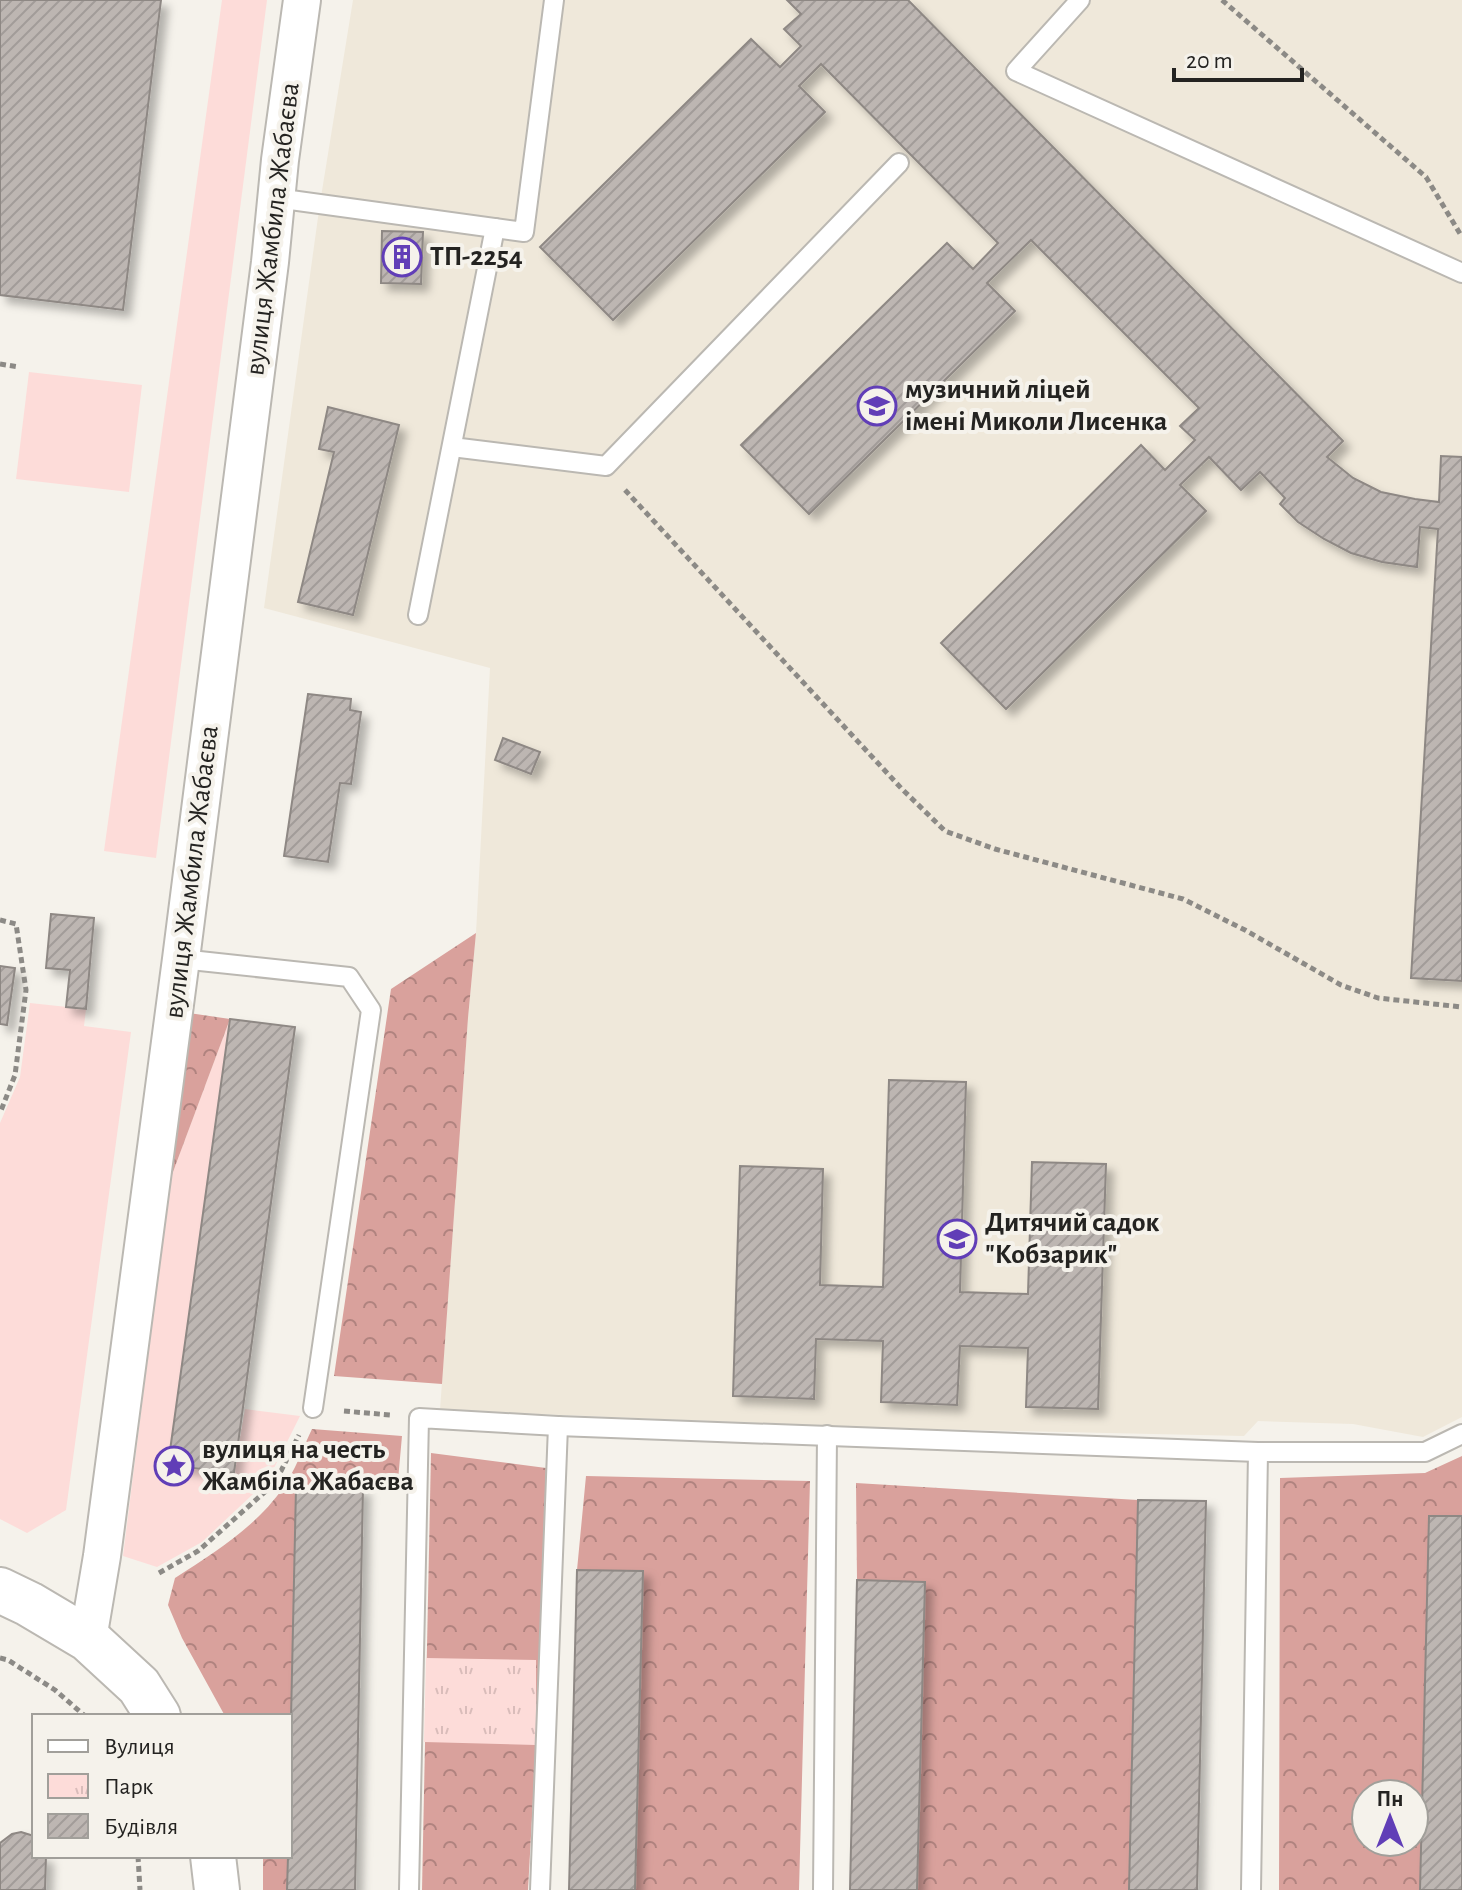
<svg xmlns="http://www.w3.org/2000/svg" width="1462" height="1890" font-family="'Alegreya Sans',sans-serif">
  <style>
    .built { fill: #efe8da }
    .grass { fill: #fddcd9 }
    .forest { fill: url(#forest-crowns); fill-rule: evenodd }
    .park { fill: url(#park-tufts) }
    .building { fill: url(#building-hatch); stroke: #8e8884; stroke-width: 2; filter: url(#shadow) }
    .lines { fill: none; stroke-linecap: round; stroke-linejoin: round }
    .lane-casing { stroke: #bbb8b2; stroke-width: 22 }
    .street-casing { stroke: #bbb8b2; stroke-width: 40 }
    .secondary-casing { stroke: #bbb8b2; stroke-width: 48 }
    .path { stroke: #8c8a86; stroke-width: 5; stroke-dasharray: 6 4; stroke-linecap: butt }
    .lane { stroke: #fff; stroke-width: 18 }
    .street { stroke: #fff; stroke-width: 36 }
    .secondary { stroke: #fff; stroke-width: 44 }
    .labels { text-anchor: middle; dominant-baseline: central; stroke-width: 8; stroke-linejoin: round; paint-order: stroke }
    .street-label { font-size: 28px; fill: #242321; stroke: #f5f2eb }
    .poi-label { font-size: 28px; font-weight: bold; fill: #242321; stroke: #f5f2eb; text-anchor: start }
  </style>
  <defs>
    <pattern id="forest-crowns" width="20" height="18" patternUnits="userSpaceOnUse" patternTransform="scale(2)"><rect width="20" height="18" fill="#d9a19c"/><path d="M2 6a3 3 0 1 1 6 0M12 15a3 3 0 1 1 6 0" fill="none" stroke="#b0837f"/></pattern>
    <pattern id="park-tufts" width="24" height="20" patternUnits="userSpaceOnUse" patternTransform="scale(2)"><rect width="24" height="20" fill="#fddcd9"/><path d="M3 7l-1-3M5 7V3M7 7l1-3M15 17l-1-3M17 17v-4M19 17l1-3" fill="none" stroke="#d9bcba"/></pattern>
    <pattern id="building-hatch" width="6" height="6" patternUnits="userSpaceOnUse" patternTransform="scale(2)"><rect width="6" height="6" fill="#bdb6b2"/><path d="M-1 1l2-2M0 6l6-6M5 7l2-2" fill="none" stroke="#a29c99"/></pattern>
    <filter id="shadow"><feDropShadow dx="7" dy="7" stdDeviation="4" flood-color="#0004"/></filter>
  </defs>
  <rect width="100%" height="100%" fill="#f5f2eb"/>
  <polygon class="built" points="353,0 1462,0 1462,1417 1423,1437 1353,1424 1258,1421 1244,1436 880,1428 440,1410 468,1018 476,933 490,668 264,608 320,203"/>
  <g class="grass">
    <polygon points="222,0 267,0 156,858 104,851"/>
    <polygon points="29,372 142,385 129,492 16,479"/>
    <polygon points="30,1003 86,1009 84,1026 131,1032 66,1510 27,1533 0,1519 0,1123 20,1077"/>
    <polygon points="230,1019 169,1465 234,1473 245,1409 300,1416 268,1480 202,1542 157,1567 123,1556 170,1180"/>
  </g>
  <g class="forest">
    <polygon points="476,933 468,1018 442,1384 334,1376 391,989"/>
    <polygon points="189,1013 230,1019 170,1180"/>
    <path d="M312,1429L402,1436L397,1491L296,1487L290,1765V1716H225L182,1638L168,1605L175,1578C217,1551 262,1523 288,1480C298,1464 304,1445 312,1429Z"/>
    <polygon points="431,1453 546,1468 536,1745 528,1890 422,1890"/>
    <path d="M1462,1456V1516H1429L1420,1890H1279L1280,1478L1425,1473ZM1366,1794H1414V1842H1366Z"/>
    <polygon points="586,1476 810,1481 799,1890 635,1890 642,1571 577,1570"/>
    <polygon points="856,1483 1138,1500 1129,1890 917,1890 925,1582 857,1580"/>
    <polygon points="263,1856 288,1856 287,1890 263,1890"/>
  </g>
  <polygon class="park" points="426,1658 536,1660 536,1745 424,1742"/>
  <g class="building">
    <polygon points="0,0 161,0 123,310 0,295"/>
    <polygon points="787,0 908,0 1343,441 1327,457 1353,478 1381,492 1415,499 1439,502 1441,456 1462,457 1462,981 1411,978 1438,529 1420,527 1417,567 1382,562 1351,553 1324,539 1298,522 1280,504 1285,498 1260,472 1241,490 1209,457 1180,485 1206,511 1006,709 941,643 1141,445 1165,470 1195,440 1180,426 1199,408 1031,240 987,283 1015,311 809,514 741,445 947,243 973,269 998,243 821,64 799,86 825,112 613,320 540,247 751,39 780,67 801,46 784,29 801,14"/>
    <polygon points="382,231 423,232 421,284 381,283"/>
    <polygon points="328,407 399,425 353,615 298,602 334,452 319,449"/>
    <polygon points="308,694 351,699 350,710 361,712 351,784 340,783 328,862 284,856"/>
    <polygon points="503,738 540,752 531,774 495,760"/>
    <polygon points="51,914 94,918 86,1009 66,1007 70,970 46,968"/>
    <polygon points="0,966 15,968 7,1025 0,1024"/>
    <polygon points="230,1019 295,1027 234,1473 168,1465"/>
    <polygon points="889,1080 966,1082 960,1292 1028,1294 1032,1162 1106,1164 1098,1409 1026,1407 1028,1348 960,1346 957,1405 881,1402 883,1341 848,1340 816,1339 814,1399 733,1396 740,1166 823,1169 820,1285 883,1287"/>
    <polygon points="296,1487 363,1488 355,1890 287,1890 288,1856 290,1856 290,1765"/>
    <polygon points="1138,1500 1206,1501 1197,1890 1129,1890"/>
    <polygon points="1429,1516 1462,1516 1462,1890 1420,1890"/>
    <polygon points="577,1570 643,1571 635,1890 569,1890"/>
    <polygon points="857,1580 925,1582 917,1890 850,1890"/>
    <polygon points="21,1832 34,1836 34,1856 46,1856 45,1890 0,1890 0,1843 12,1834"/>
  </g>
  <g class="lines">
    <g class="lane-casing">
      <g id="lane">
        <polyline points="1080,0 1016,71 1462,273"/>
        <polyline points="276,198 524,232 554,0"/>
        <polyline points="452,447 606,466 899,163"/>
        <polyline points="418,615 495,228"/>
        <polyline points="181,959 349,977 371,1010 313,1408"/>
        <polyline points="409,1890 419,1418 558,1426 1258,1452 1425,1452 1462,1434"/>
        <polyline points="540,1890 558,1426"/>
        <polyline points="823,1890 827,1435"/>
        <polyline points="1251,1890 1258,1452"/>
      </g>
    </g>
    <g class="street-casing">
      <polyline id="street" points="88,1639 102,1556 181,959 270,262 280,160 302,0"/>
    </g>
    <g class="secondary-casing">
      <g id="secondary">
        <polyline points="0,1590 29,1604 88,1639 139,1686 158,1716"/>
        <polyline points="213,1856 217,1890"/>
      </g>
    </g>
    <g class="path">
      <polyline points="1222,0 1426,177 1462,237"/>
      <polyline points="0,364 19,367"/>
      <polyline points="625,490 901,788 945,831 995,849 1183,899 1245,930 1341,985 1378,998 1462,1007"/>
      <polyline points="0,920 16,924 26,990 15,1075 0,1113"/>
      <polyline points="344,1411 390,1415"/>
      <polyline points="159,1573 198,1551 275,1483 299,1435"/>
      <polyline points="0,1658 8,1660 55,1690 85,1716"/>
      <polyline points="138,1856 140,1890"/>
    </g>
    <use href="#lane" class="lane"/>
    <use href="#street" class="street"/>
    <use href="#secondary" class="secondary"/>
  </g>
  <defs>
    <g id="building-ring" transform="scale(2)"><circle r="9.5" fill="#f5f2eb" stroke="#613eb7" stroke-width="1.5"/><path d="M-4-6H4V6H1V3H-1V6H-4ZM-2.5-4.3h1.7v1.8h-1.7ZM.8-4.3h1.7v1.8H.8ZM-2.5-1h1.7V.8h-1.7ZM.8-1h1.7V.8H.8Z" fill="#613eb7"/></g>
    <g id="university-ring" transform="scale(2)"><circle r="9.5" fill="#f5f2eb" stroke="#613eb7" stroke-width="1.5"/><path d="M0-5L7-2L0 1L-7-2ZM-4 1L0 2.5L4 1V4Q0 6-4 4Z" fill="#613eb7"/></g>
    <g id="school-ring" transform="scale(2)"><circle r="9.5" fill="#f5f2eb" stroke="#613eb7" stroke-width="1.5"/><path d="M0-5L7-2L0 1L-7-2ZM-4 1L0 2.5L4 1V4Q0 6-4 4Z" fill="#613eb7"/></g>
    <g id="sight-ring" transform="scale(2)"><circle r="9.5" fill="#f5f2eb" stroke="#613eb7" stroke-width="1.5"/><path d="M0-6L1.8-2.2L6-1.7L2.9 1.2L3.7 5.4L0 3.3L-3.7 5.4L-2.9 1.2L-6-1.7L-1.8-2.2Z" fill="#613eb7"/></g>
  </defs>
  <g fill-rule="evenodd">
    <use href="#building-ring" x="402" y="257"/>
    <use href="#university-ring" x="877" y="406"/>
    <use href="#school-ring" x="957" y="1239"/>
    <use href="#sight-ring" x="174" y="1466"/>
  </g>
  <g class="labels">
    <g class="street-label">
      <text transform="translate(273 229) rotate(-83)">вулиця Жамбила Жабаєва</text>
      <text transform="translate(192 872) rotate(-83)">вулиця Жамбила Жабаєва</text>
    </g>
    <g class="poi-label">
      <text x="430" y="257">ТП-2254</text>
      <text x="905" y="390">музичний ліцей<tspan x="905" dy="32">імені Миколи Лисенка</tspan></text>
      <text x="985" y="1223">Дитячий садок<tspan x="985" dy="32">"Кобзарик"</tspan></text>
      <text x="202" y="1450">вулиця на честь<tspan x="202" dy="32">Жамбіла Жабаєва</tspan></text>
    </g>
  </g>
  <rect x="32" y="1714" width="260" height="144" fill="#f5f2eb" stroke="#a19f9a" stroke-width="2"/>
  <rect x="48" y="1740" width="40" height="12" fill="#ffffff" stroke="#a19f9a" stroke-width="2"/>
  <text x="104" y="1754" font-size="24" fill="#242321">Вулиця</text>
  <rect x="48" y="1774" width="40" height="24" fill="url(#park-tufts)" stroke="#a19f9a" stroke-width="2"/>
  <text x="104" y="1794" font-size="24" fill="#242321">Парк</text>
  <rect x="48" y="1814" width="40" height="24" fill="url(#building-hatch)" stroke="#a19f9a" stroke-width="2"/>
  <text x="104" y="1834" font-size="24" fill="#242321">Будівля</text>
  <g transform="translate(1390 1818)"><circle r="38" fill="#f5f2eb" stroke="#a19f9a" stroke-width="2"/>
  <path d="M0-6L14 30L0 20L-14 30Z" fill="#613eb7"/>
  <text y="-12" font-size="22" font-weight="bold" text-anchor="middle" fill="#242321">Пн</text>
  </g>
  <path d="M1174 68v12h128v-12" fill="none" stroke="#242321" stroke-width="4"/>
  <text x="1186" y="68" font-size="24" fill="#242321" stroke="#f5f2eb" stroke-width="6" paint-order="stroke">20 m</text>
</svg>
